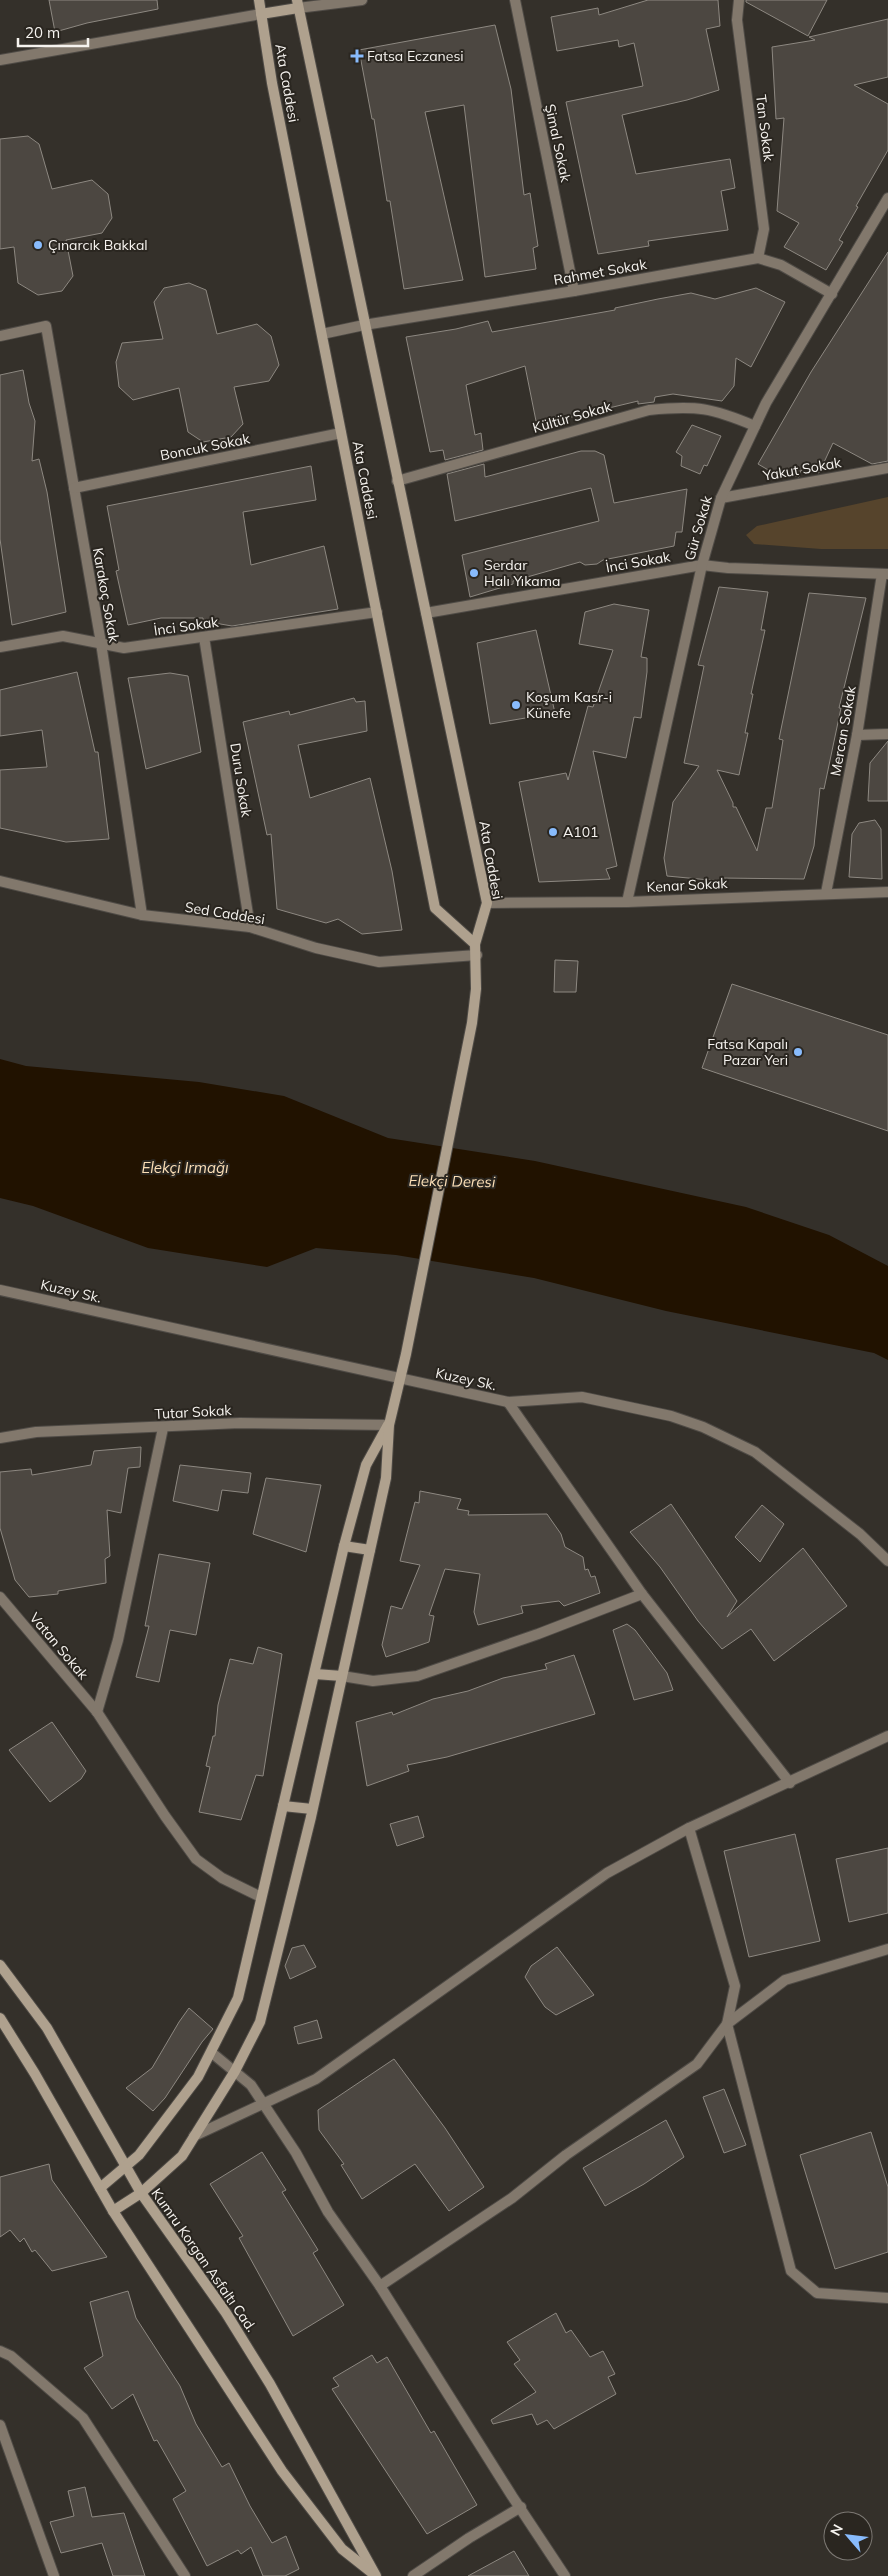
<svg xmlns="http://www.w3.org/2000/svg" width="888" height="2576" font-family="Mulish,sans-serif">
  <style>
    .green { fill: #56442c }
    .water { fill: #211200 }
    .building { fill: #4c4741; stroke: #8d8881 }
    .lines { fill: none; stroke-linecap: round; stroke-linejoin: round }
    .service-casing { stroke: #4f4b46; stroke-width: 12 }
    .minor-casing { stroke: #4f4b46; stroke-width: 12 }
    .tertiary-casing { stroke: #4f4b46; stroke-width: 12 }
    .secondary-casing { stroke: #4f4b46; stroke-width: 12 }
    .service { stroke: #82786c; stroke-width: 10 }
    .minor { stroke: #82786c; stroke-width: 10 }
    .tertiary { stroke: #82786c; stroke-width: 10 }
    .secondary { stroke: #afa18e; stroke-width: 10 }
    .poi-dot { fill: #88bbfc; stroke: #2a2620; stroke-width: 2 }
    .labels { text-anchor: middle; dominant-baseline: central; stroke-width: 4; stroke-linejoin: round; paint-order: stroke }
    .poi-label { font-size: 14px; fill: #f6f3ef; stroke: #2a2620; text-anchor: start }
    .street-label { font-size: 14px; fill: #f6f3ef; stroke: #2a2620 }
    .water-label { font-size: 15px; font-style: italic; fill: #fcdfb7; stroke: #2a2620 }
  </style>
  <rect width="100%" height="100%" fill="#34302a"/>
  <polygon class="green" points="888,497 888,549 821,549 754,544 746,535 757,526"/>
  <polygon class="water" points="0,1059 26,1066 199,1082 284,1096 388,1138 535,1161 746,1207 829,1235 888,1266 888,1360 874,1353 666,1311 534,1278 396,1255 316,1248 267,1267 148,1248 33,1206 0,1198"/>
  <g class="building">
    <polygon points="49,0 157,0 158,9 87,23 55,32"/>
    <polygon points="648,0 718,0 720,26 706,29 719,90 687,100 622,115 636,174 730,159 735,188 721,191 728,230 648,241 649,246 598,254 566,102 643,86 634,43 619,47 618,40 557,51 551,17 598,8 599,15"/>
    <polygon points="746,0 827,0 808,36 746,2"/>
    <polygon points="888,19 888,77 854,85 888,104 888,150 856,206 858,207 839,240 843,242 826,270 784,247 799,223 777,211 784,118 776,119 772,47 815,40 809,37"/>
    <polygon points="495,25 511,89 524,195 530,193 538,246 533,248 536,269 485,277 464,105 425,112 463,280 404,289 390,201 387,201 374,119 372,119 359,50"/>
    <polygon points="28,136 39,144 52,189 92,180 108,194 112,218 102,233 66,240 73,276 62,291 38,295 18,283 14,247 0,249 0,139"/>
    <polygon points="888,252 888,461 872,464 833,443 819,473 810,467 807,474 801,470 799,477 785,473 782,478 758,464 811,372"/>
    <polygon points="189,283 206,290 217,334 257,324 271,336 279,365 269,381 234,387 243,424 231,437 203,442 188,432 179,388 133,400 119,387 116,362 122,343 163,339 154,302 164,288"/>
    <polygon points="756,288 785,302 751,367 736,358 734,386 722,401 673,394 655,397 654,402 638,404 638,401 559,420 557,417 536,421 525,366 466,385 475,435 481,433 483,450 445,460 443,450 430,452 406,337 456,329 488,321 492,332 615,310 615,308 658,299 691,293 715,299"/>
    <polygon points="23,370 29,403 35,421 32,461 39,459 47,492 66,612 12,625 0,539 0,375"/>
    <polygon points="692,425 721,436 707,466 704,465 700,474 681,466 682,456 676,452"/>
    <polygon points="581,451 595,451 604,455 614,503 687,489 682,532 676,532 674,546 603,560 597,564 585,565 580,562 513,581 513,584 470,597 462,555 599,521 591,488 455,521 447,474 484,464 485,477"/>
    <polygon points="311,466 316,500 243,512 251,565 324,546 338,609 232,626 203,621 203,618 161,618 128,625 116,571 119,570 107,506"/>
    <polygon points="719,587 768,592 761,630 765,630 751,694 753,694 745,733 748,733 739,775 717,770 733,803 733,807 736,807 757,851 766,808 772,808 783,740 779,739 809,593 866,598 839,708 841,708 824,789 820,788 814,846 804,879 720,878 720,881 667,876 664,858 673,802 699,766 684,763 704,666 698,665"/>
    <polygon points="614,604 649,610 641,657 647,658 647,672 641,718 634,717 626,758 593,751 617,866 606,869 610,879 539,882 519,782 566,773 568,780 588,706 593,707 613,650 579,644 585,612"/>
    <polygon points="536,630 555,713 490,724 477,643"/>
    <polygon points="77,672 95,752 98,752 109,839 66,842 0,828 0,770 47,767 42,730 0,736 0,690"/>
    <polygon points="170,673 188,676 201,752 146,769 128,678"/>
    <polygon points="354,698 356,702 365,701 367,731 298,745 310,798 370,778 392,871 402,930 362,934 338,919 326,923 277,909 271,834 267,835 243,722 289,711 290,715"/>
    <polygon points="888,741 888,801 868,801 870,763"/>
    <polygon points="875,820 881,829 882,879 849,877 852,834 859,823"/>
    <polygon points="555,960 578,961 576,992 554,992"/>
    <polygon points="732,984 888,1035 888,1131 702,1068"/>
    <polygon points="141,1447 140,1467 128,1468 121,1513 107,1510 110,1556 105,1559 106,1583 58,1591 58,1594 29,1597 15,1580 0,1528 0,1472 31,1469 32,1475 91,1465 94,1451"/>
    <polygon points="180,1465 251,1473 248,1493 222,1490 218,1511 173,1501"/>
    <polygon points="266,1478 321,1485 306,1552 253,1534"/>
    <polygon points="420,1491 461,1499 457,1509 469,1511 468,1515 547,1514 561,1534 565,1547 583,1557 585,1570 588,1569 591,1577 595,1576 600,1593 564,1606 559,1601 521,1606 523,1613 478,1625 474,1612 480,1574 445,1569 429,1615 434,1616 429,1642 386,1657 382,1645 391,1606 402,1609 420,1565 400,1561 415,1502 419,1503"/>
    <polygon points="671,1504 737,1601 727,1617 803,1548 847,1606 774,1661 751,1629 722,1649 698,1621 660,1567 630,1532"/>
    <polygon points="762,1505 784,1524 760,1562 735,1537"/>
    <polygon points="159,1554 210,1563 196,1635 170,1630 159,1682 136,1677 149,1626 145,1626"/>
    <polygon points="627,1624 635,1630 667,1673 673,1690 634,1700 613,1630"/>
    <polygon points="258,1647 282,1654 263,1776 256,1775 241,1820 199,1812 210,1767 206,1766 213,1736 215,1736 218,1705 230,1659 253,1664"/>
    <polygon points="574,1655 595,1714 447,1757 407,1765 409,1771 367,1786 356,1722 392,1712 393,1715 433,1699 468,1691 503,1678 547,1669 545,1664"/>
    <polygon points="52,1722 86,1771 81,1779 50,1802 9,1750"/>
    <polygon points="418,1816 424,1837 397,1846 390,1824"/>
    <polygon points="795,1834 820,1941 749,1957 724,1851"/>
    <polygon points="888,1848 888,1913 849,1922 836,1859"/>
    <polygon points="304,1945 316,1967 290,1979 285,1966 292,1948"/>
    <polygon points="557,1947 594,1995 556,2015 545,2007 525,1977 531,1966"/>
    <polygon points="189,2008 213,2029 202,2042 165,2098 153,2111 126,2088 152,2068 179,2022"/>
    <polygon points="317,2020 322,2038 298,2044 294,2027"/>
    <polygon points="394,2059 445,2128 484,2187 449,2211 415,2164 362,2199 341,2165 344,2164 319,2130 318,2110"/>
    <polygon points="724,2089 746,2145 724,2153 703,2097"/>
    <polygon points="666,2120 684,2157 644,2184 605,2206 583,2168"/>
    <polygon points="871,2132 888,2187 888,2252 835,2269 800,2155"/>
    <polygon points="262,2152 286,2190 282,2192 318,2250 313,2253 344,2305 293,2336 239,2238 243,2236 210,2184"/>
    <polygon points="49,2164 52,2180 107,2257 52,2271 35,2250 32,2252 24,2238 20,2242 10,2230 0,2237 0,2177"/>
    <polygon points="128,2291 136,2318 180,2386 196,2424 222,2467 229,2463 250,2506 272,2543 286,2536 299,2569 285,2576 263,2576 251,2547 241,2554 238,2550 207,2566 173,2499 186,2491 157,2440 154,2441 133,2394 112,2409 84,2368 103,2356 90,2302"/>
    <polygon points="556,2313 566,2333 571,2330 590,2357 603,2351 615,2374 608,2377 616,2394 554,2429 547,2420 537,2425 532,2414 493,2424 491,2420 536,2392 514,2364 520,2360 507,2342"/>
    <polygon points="372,2355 377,2363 387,2357 431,2433 434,2431 477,2505 427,2534 332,2389 339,2386 333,2378"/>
    <polygon points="85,2487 92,2517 124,2513 145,2576 113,2576 102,2543 61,2553 50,2522 74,2516 68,2491"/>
    <polygon points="514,2551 529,2576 468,2576"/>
  </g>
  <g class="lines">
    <g class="service-casing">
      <polyline id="service" points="97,1712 165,1816 196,1859 222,1878 261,1897"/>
    </g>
    <g class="minor-casing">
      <g id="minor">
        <polyline points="515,0 574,291"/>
        <polyline points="739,0 737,20 764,229 758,258"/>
        <polyline points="298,8 362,0"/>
        <polyline points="0,60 261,14"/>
        <polyline points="322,334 364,325 574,291 758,258 781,265 832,294"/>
        <polyline points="0,336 46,326 101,643 142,915"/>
        <path d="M397,481L649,410C697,405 712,408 755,426"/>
        <polyline points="74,488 341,433"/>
        <polyline points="721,498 888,468"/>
        <polyline points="426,613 702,565 728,568 888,574"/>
        <polyline points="204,637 250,927"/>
        <polyline points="0,647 63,636 124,648 377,612"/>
        <polyline points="857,735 888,734"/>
        <polyline points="826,893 857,735 882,574"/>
        <polyline points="627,902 702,565 721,498 766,403 888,198"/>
        <polyline points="487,903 627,902 888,892"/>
        <polyline points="0,1290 508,1402 582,1397 671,1416 703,1427 755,1452 860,1534 888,1561"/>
        <polyline points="508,1402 642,1594 790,1783"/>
        <polyline points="0,1438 36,1432 240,1423 389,1425"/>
        <polyline points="0,1597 97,1712"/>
        <polyline points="342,1676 373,1681 417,1676 538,1634 642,1594"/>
        <polyline points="97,1712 118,1640 163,1428"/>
        <polyline points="689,1828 735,1986 727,2024 791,2271 817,2293 888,2298"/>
        <polyline points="212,2053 251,2085 296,2153 328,2212 380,2286 512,2496 565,2576"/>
        <polyline points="194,2136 316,2079 607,1873 689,1828 888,1736"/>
        <polyline points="380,2286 512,2198 566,2155 697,2064 727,2024 785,1980 888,1949"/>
        <polyline points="0,2351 11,2356 83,2418 185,2576"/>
        <polyline points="0,2425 54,2576"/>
        <polyline points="413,2576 469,2538 521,2507"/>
      </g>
    </g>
    <g class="tertiary-casing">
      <polyline id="tertiary" points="0,881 142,915 250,927 316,948 379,962 477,955"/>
    </g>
    <g class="secondary-casing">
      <g id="secondary">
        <polyline points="259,0 272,83 435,908 475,944"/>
        <polyline points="261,14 298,8"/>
        <polyline points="344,1546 370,1550"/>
        <polyline points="315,1674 342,1676"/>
        <polyline points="283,1806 312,1809"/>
        <polyline points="0,1965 47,2028 141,2193 226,2313 270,2384 376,2576"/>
        <polyline points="0,2018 35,2074 113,2211 282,2471 342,2549 371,2572"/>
        <polyline points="100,2188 139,2155 198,2077 238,1998 344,1546 366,1465 388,1425"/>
        <polyline points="113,2211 141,2193 182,2156 235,2071 260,2022 311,1817 386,1478 389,1425 406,1354 472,1023 476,989 475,944 487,903 297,0"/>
      </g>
    </g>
    <use href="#service" class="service"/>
    <use href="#minor" class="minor"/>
    <use href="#tertiary" class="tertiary"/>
    <use href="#secondary" class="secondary"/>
  </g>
  <g class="poi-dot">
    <path d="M354.5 48.5h5v5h5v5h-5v5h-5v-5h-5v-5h5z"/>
    <circle cx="38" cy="245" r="5"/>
    <circle cx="474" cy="573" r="5"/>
    <circle cx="516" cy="705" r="5"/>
    <circle cx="553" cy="832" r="5"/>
    <circle cx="798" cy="1052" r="5"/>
  </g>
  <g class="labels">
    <g class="poi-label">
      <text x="367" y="56">Fatsa Eczanesi</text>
      <text x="48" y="245">Çınarcık Bakkal</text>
      <text x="484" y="565">Serdar<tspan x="484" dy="16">Halı Yıkama</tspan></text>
      <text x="526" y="697">Koşum Kasr-i<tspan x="526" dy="16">Künefe</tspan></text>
      <text x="563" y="832">A101</text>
      <text x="788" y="1044" text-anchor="end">Fatsa Kapalı<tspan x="788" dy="16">Pazar Yeri</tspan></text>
    </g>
    <g class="street-label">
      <text transform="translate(287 83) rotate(80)">Ata Caddesi</text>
      <text transform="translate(765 128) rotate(83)">Tan Sokak</text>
      <text transform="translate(558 143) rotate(78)">Şimal Sokak</text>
      <text transform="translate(600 272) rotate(-10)">Rahmet Sokak</text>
      <text transform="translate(572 417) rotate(-16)">Kültür Sokak</text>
      <text transform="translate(205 447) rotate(-11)">Boncuk Sokak</text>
      <text transform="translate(802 469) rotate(-10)">Yakut Sokak</text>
      <text transform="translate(365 480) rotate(79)">Ata Caddesi</text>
      <text transform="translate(698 528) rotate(-74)">Gür Sokak</text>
      <text transform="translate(638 562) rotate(-10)">İnci Sokak</text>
      <text transform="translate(106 595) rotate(80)">Karakoç Sokak</text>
      <text transform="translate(186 626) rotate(-8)">İnci Sokak</text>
      <text transform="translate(843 731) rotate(-80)">Mercan Sokak</text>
      <text transform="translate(241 780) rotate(81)">Duru Sokak</text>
      <text transform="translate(491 860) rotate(80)">Ata Caddesi</text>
      <text transform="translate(687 885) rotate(-3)">Kenar Sokak</text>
      <text transform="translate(225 913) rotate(9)">Sed Caddesi</text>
      <text transform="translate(71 1291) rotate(13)">Kuzey Sk.</text>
      <text transform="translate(466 1379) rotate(12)">Kuzey Sk.</text>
      <text transform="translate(193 1412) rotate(-3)">Tutar Sokak</text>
      <text transform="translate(59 1646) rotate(50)">Vatan Sokak</text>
      <text transform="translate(204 2260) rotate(55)">Kumru Korgan Asfaltı Cad.</text>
    </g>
    <g class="water-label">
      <text x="185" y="1167">Elekçi Irmağı</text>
      <text transform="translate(452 1181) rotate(1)">Elekçi Deresi</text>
    </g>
  </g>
  <g transform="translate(848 2536) rotate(298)"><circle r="24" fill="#2a2620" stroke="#7c7873"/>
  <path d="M0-4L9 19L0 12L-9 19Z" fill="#88bbfc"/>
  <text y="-8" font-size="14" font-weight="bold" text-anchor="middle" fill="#f6f3ef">N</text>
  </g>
  <path d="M18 38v8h70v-8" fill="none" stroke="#f6f3ef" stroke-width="2.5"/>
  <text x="25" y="38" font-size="15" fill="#f6f3ef" stroke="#2a2620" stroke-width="4" paint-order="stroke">20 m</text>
</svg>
